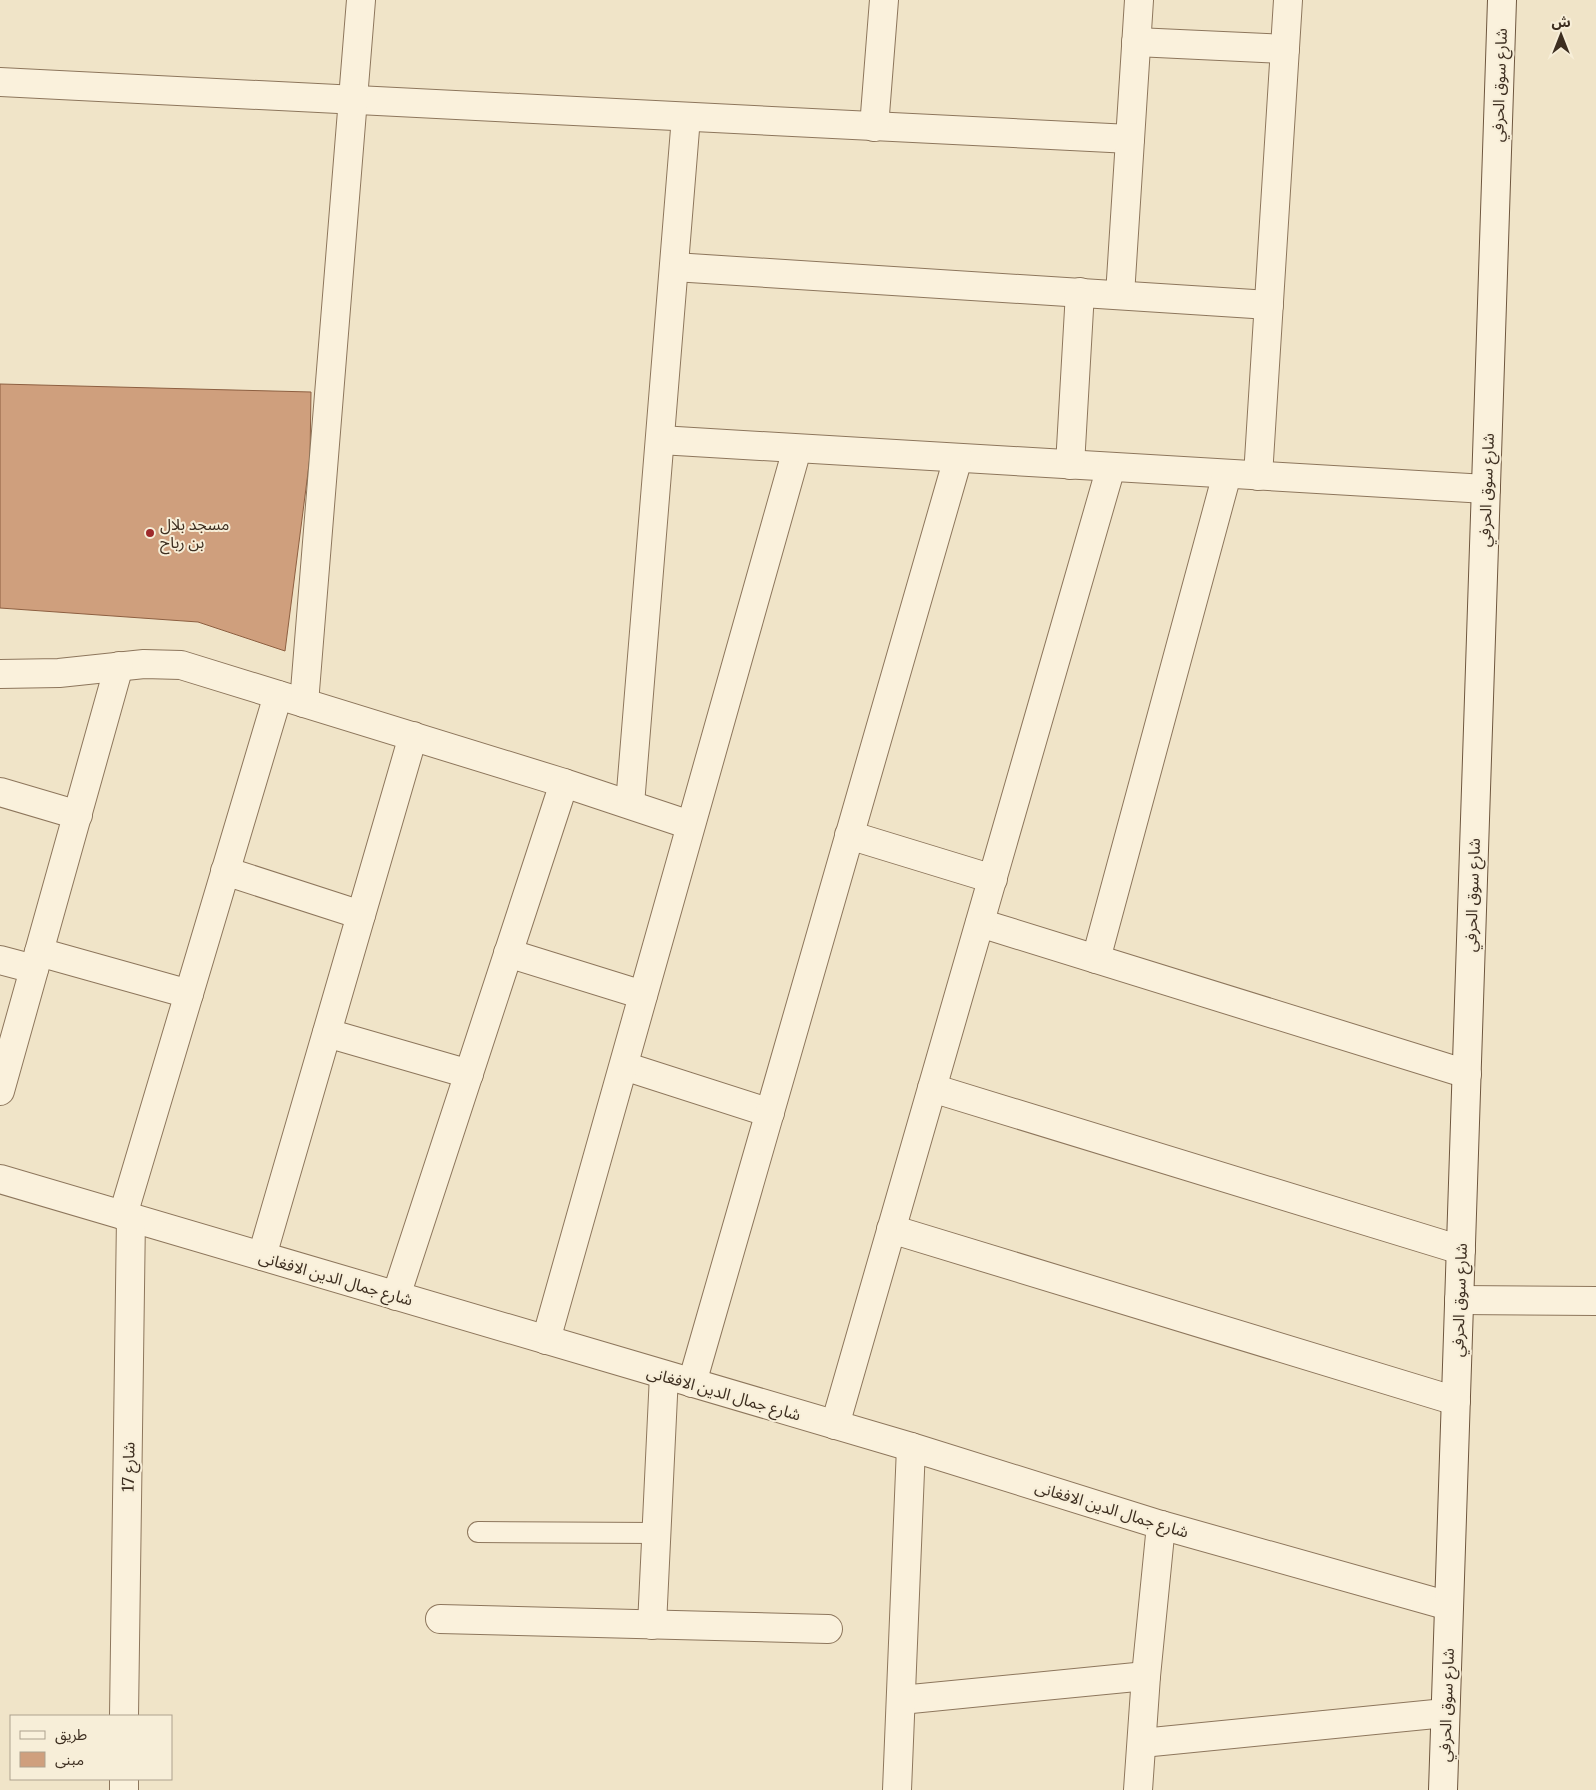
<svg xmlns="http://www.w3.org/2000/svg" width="1596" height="1790" font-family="Merriweather,'Noto Sans Arabic',serif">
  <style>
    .building { fill: #cf9f7d; stroke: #8d5f41 }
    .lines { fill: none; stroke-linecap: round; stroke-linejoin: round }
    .lane-casing { stroke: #8d765c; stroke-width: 22 }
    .street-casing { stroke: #8d765c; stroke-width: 30 }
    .secondary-casing { stroke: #6f573f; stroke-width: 30 }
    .lane { stroke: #faf1dc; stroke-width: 20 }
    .street { stroke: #faf1dc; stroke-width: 28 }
    .secondary { stroke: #faf1dc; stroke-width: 28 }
    .poi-dot { fill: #9e2a2b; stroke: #f7eed8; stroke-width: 2 }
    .labels { text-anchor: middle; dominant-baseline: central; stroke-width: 4; stroke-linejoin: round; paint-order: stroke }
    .street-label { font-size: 16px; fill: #3d2e20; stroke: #f7eed8 }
    .poi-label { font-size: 16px; fill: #3d2e20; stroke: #f7eed8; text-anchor: start }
  </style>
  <rect width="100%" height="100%" fill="#f0e4c8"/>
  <polygon class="building" points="0,384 311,392 310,457 285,651 198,622 0,608"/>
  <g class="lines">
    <g class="lane-casing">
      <polyline id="lane" points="478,1532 656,1533"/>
    </g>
    <g class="street-casing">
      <g id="street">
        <polyline points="1136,42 1285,49"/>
        <polyline points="0,82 1130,139"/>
        <polyline points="874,127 884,0"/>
        <polyline points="674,267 1269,305"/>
        <polyline points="1120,295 1139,0"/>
        <polyline points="660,440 1486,489"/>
        <polyline points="1070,465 1080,292"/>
        <polyline points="1258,476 1288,0"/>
        <polyline points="0,674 59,673 144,664 181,665 564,783 690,825"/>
        <polyline points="304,703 361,0"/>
        <polyline points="0,792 78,815"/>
        <polyline points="630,804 686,117"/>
        <polyline points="849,835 993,879"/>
        <polyline points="225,871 361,915"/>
        <polyline points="980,923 1467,1074"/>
        <polyline points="39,952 189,994"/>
        <polyline points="508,953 643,995"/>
        <polyline points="1096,959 1227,474"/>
        <polyline points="0,960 34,969"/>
        <polyline points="327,1033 469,1074"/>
        <polyline points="624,1066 770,1113"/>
        <polyline points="932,1088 1461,1250"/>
        <polyline points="0,1091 119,666"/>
        <polyline points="0,1179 911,1447 1161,1525 1449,1606"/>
        <polyline points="123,1215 278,695"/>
        <polyline points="891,1229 1456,1401"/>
        <polyline points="262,1256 413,736"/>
        <polyline points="396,1296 564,783"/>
        <polyline points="1459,1300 1596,1301"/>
        <polyline points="546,1340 797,449"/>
        <polyline points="692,1383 958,458"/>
        <polyline points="835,1425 1111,467"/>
        <polyline points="440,1619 828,1629"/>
        <polyline points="652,1625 664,1375"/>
        <polyline points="901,1700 1146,1676"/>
        <polyline points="124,1716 131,1217"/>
        <polyline points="1142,1743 1445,1713"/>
        <polyline points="124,1790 124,1779"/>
        <polyline points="897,1790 911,1447"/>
        <polyline points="1138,1790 1146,1676 1161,1525"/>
      </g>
    </g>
    <g class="secondary-casing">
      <polyline id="secondary" points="1443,1790 1502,0"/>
    </g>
    <use href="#lane" class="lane"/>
    <use href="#street" class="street"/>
    <use href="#secondary" class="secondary"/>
  </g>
  <circle class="poi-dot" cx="150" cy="533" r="5"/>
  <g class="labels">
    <g class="street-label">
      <text transform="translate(1499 85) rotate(-88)">شارع سوق الحرفي</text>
      <text transform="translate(1486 490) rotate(-88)">شارع سوق الحرفي</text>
      <text transform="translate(1472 895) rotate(-88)">شارع سوق الحرفي</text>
      <text transform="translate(336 1278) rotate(16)">شارع جمال الدين الافغانى</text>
      <text transform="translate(1459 1300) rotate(-88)">شارع سوق الحرفي</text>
      <text transform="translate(724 1393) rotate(16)">شارع جمال الدين الافغانى</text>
      <text transform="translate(128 1467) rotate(-89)">شارع 17</text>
      <text transform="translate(1112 1509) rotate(17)">شارع جمال الدين الافغانى</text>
      <text transform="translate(1446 1705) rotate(-88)">شارع سوق الحرفي</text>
    </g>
    <g class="poi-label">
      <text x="160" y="524">مسجد بلال<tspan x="160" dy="18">بن رباح</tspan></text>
    </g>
  </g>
  <rect x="10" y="1715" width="162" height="65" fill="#f7eed8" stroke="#ada18e"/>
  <rect x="20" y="1731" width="25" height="8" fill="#faf1dc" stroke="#ada18e"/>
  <text x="55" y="1740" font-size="15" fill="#3d2e20">طريق</text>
  <rect x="20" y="1752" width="25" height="15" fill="#cf9f7d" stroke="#ada18e"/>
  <text x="55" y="1765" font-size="15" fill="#3d2e20">مبنى</text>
  <g transform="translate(1561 35)" stroke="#f7eed8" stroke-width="4" paint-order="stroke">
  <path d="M0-4L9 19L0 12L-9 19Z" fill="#3d2e20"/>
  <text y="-8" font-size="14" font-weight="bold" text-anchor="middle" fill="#3d2e20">ش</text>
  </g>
</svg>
